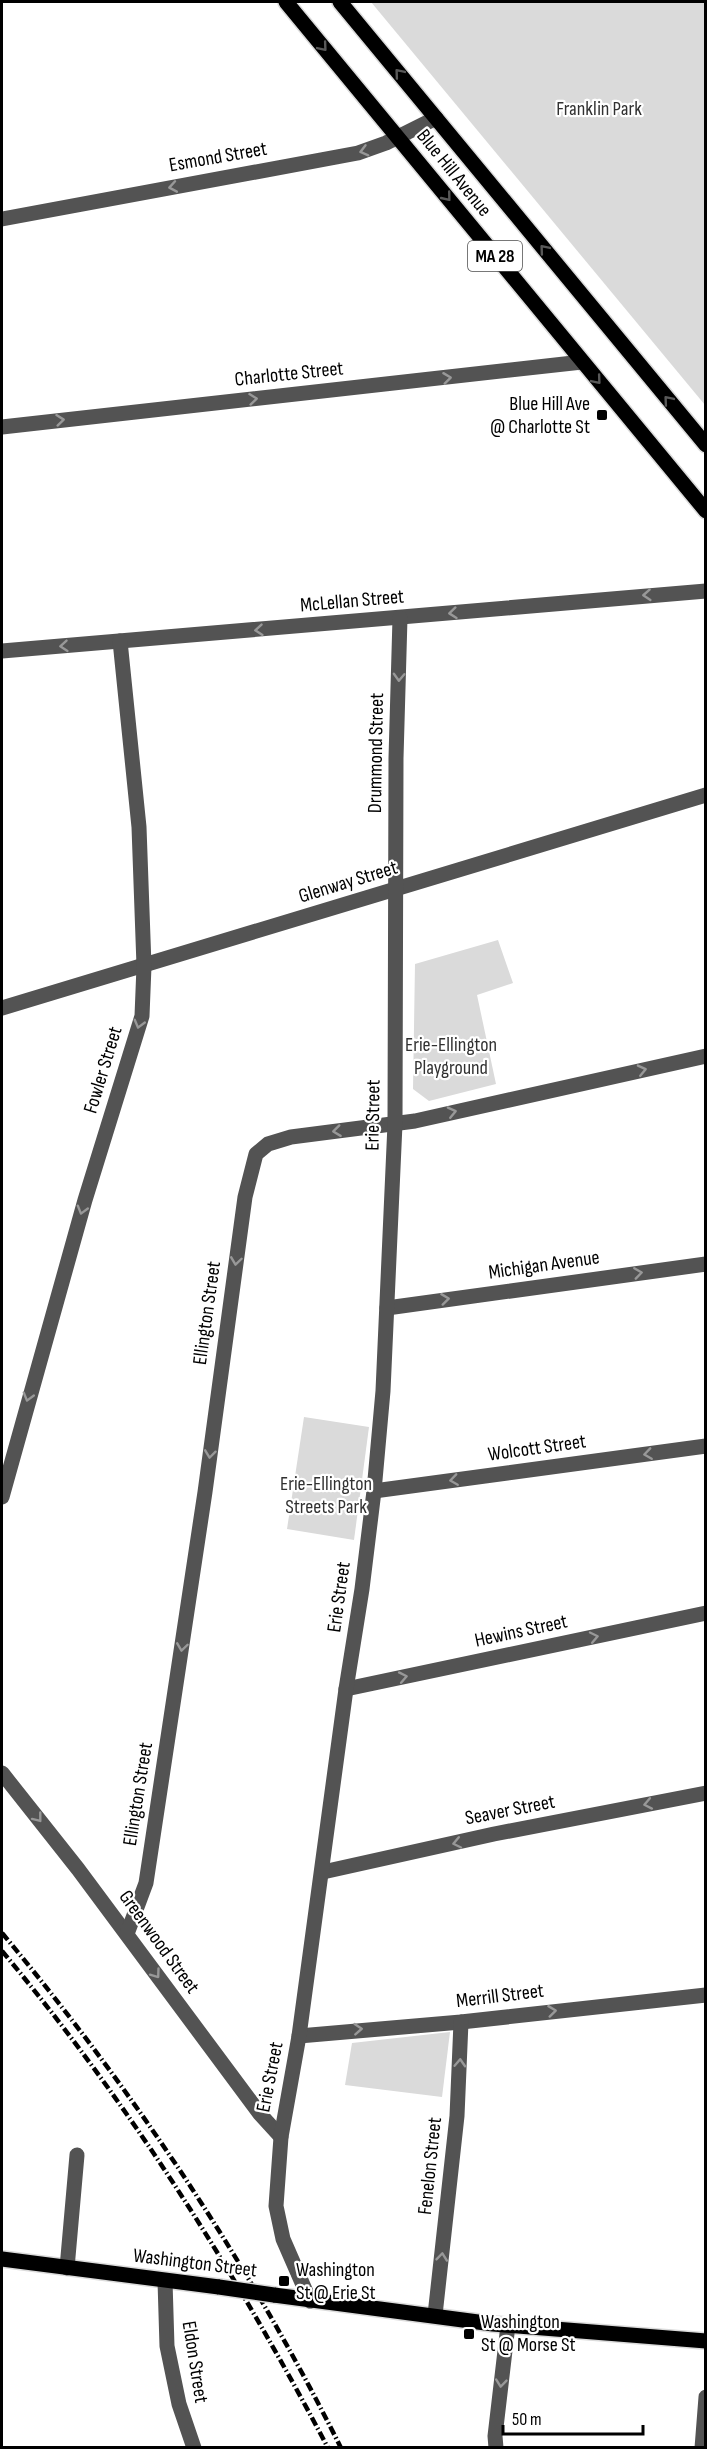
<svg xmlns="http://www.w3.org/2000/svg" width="707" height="2449" font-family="'Sofia Sans Condensed',sans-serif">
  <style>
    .green { fill: #dadada }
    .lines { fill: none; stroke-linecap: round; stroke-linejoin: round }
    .major-casing { stroke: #dbdbdb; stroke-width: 18 }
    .minor { stroke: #535353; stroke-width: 15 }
    .major { stroke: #000; stroke-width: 15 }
    .rail { stroke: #000; stroke-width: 4.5; stroke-dasharray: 9 3 1.5 3; stroke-linecap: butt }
    .major-bridge-casing { stroke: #dbdbdb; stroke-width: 18; stroke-linecap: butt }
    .major-bridge { stroke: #000; stroke-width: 15 }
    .oneway { stroke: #595959 }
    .oneway2 { stroke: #989898 }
    .poi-dot { fill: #000; stroke: #fff; stroke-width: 2 }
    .labels { text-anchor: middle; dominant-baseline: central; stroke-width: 4.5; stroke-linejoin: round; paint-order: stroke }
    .shield { fill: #fff; stroke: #4c4c4c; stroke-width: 1.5 }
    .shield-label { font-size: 18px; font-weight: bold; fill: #000 }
    .park-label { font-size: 20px; fill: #313131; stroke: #fff }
    .street-label { font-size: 20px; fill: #000; stroke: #fff }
    .poi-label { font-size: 20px; fill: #000; stroke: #fff; text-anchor: start }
  </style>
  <rect width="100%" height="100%" fill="#fff"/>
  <g class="green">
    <polygon points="371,2 705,2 705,405"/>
    <polygon points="498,940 513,983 477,995 496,1084 429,1101 413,1089 415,964"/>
    <polygon points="304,1417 369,1427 354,1540 287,1529"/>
    <polygon points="450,2032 442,2097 345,2085 352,2043"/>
  </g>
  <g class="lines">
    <g class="major-casing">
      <g id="major">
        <polyline points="286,2 706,511"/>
        <polyline points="340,2 706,445"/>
        <polyline points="2,2259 219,2287"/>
        <polyline points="274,2295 493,2324 706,2341"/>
      </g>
    </g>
    <g class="minor">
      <polyline points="2,219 358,153 386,143 436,118"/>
      <polyline points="2,427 582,362"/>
      <polyline points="2,651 706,591"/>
      <polyline points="2,1008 706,795"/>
      <polyline points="387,1308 706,1264"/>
      <polyline points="374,1491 706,1446"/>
      <polyline points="2,1497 85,1200 142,1016 144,966 139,827 120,641"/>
      <polyline points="346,1689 706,1613"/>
      <polyline points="2,1773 78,1869 260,2114 281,2137"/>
      <polyline points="323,1872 494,1834 706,1793"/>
      <polyline points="127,1934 146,1883 205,1492 245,1197 256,1154 268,1144 291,1137 415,1121 706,1056"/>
      <polyline points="299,2036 461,2022 706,1995"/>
      <polyline points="67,2268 77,2155"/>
      <polyline points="165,2281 167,2346 179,2404 194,2448"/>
      <polyline points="310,2301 283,2239 276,2206 281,2137 299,2036 346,1689 362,1589 374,1491 383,1391 395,1124 396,758 400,618"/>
      <polyline points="435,2315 457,2116 461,2022"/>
      <polyline points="496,2448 495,2436 508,2325"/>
      <polyline points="702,2448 706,2397"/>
    </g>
    <use href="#major" class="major"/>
    <g class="rail">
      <path d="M2,1933C134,2091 249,2263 341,2448"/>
      <path d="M2,1951C130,2104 235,2271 328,2448"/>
    </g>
    <g class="major-bridge-casing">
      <polyline id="major-bridge" points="219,2287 274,2295"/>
    </g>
    <use href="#major-bridge" class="major-bridge"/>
  </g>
  <defs><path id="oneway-chevron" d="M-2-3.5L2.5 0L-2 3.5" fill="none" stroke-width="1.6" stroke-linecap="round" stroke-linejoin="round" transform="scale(1.5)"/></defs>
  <g class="oneway">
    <use href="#oneway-chevron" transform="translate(323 47) rotate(50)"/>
    <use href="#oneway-chevron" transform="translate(399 73) rotate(-130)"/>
    <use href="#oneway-chevron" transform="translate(447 197) rotate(51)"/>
    <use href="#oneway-chevron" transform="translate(544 249) rotate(-130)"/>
    <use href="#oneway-chevron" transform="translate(597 380) rotate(50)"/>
    <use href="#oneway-chevron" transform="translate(668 400) rotate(-130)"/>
  </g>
  <g class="oneway2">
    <use href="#oneway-chevron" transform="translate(364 151) rotate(165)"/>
    <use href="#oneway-chevron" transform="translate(173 187) rotate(170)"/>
    <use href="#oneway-chevron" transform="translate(447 378) rotate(-7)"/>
    <use href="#oneway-chevron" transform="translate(253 399) rotate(-6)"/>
    <use href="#oneway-chevron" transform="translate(60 420) rotate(-6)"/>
    <use href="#oneway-chevron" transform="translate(647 595) rotate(176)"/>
    <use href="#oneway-chevron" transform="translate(453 613) rotate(174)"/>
    <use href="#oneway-chevron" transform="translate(259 630) rotate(175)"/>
    <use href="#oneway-chevron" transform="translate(64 646) rotate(175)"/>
    <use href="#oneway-chevron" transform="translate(399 677) rotate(92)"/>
    <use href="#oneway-chevron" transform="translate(139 1024) rotate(105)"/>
    <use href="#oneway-chevron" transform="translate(642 1070) rotate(-13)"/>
    <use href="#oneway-chevron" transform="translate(452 1112) rotate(-13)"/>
    <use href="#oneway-chevron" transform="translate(337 1131) rotate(173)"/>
    <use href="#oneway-chevron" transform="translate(82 1210) rotate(106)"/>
    <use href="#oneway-chevron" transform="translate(236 1261) rotate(98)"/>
    <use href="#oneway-chevron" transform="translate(638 1273) rotate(-8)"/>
    <use href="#oneway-chevron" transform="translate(445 1299) rotate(-7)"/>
    <use href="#oneway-chevron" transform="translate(28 1397) rotate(106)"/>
    <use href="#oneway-chevron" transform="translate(210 1454) rotate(97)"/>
    <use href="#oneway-chevron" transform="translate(648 1454) rotate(172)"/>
    <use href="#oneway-chevron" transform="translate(454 1480) rotate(172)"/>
    <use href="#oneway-chevron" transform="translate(594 1637) rotate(-12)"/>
    <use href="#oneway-chevron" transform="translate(182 1647) rotate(98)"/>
    <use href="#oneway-chevron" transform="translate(403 1677) rotate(-11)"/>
    <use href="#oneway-chevron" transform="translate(648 1804) rotate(169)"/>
    <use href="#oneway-chevron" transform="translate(38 1818) rotate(52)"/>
    <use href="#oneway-chevron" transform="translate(457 1843) rotate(168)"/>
    <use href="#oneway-chevron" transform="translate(156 1974) rotate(54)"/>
    <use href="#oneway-chevron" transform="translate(552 2011) rotate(-7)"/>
    <use href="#oneway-chevron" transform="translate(358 2029) rotate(-4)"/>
    <use href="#oneway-chevron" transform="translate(460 2063) rotate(-87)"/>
    <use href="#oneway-chevron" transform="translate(442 2257) rotate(-84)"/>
    <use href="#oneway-chevron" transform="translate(501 2383) rotate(96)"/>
  </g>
  <g class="poi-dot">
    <rect x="596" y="409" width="12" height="12" rx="3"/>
    <rect x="278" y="2275" width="12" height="12" rx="3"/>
    <rect x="463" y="2328" width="12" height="12" rx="3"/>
  </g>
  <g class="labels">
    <rect class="shield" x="468" y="241" width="54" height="30" rx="4.5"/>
    <g class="shield-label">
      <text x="495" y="256">MA 28</text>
    </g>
    <g class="park-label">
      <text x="599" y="109">Franklin Park</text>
      <text x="451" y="1045">Erie-Ellington<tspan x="451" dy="23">Playground</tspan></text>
      <text x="326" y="1484">Erie-Ellington<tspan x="326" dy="23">Streets Park</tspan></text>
    </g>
    <g class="street-label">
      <text transform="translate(218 157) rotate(-10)">Esmond Street</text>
      <text transform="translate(454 173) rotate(51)">Blue Hill Avenue</text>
      <text transform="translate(289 374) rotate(-6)">Charlotte Street</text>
      <text transform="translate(352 601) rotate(-5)">McLellan Street</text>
      <text transform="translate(376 753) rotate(-89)">Drummond Street</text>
      <text transform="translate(348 882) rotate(-17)">Glenway Street</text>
      <text transform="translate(103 1070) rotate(-73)">Fowler Street</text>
      <text transform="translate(373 1115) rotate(-89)">Erie Street</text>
      <text transform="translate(544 1265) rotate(-8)">Michigan Avenue</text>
      <text transform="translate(207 1313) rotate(-82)">Ellington Street</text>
      <text transform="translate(537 1448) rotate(-8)">Wolcott Street</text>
      <text transform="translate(339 1597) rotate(-82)">Erie Street</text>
      <text transform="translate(521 1631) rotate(-12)">Hewins Street</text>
      <text transform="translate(138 1794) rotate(-81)">Ellington Street</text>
      <text transform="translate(510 1810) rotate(-11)">Seaver Street</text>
      <text transform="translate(159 1942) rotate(54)">Greenwood Street</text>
      <text transform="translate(500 1996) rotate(-7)">Merrill Street</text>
      <text transform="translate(270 2077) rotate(-79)">Erie Street</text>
      <text transform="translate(430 2166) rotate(-84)">Fenelon Street</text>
      <text transform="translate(195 2263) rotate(7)">Washington Street</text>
      <text transform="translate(195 2362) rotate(81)">Eldon Street</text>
    </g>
    <g class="poi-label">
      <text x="590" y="404" text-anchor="end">Blue Hill Ave<tspan x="590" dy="23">@ Charlotte St</tspan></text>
      <text x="296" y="2270">Washington<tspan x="296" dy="23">St @ Erie St</tspan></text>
      <text x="481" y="2322">Washington<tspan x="481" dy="23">St @ Morse St</tspan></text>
    </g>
  </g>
  <rect width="707" height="2449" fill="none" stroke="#000000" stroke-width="6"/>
  <path d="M503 2425v9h140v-9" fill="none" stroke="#000000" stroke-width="3"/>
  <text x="512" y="2425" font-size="18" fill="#000000" stroke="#ffffff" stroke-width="4.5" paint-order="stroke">50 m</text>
</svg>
